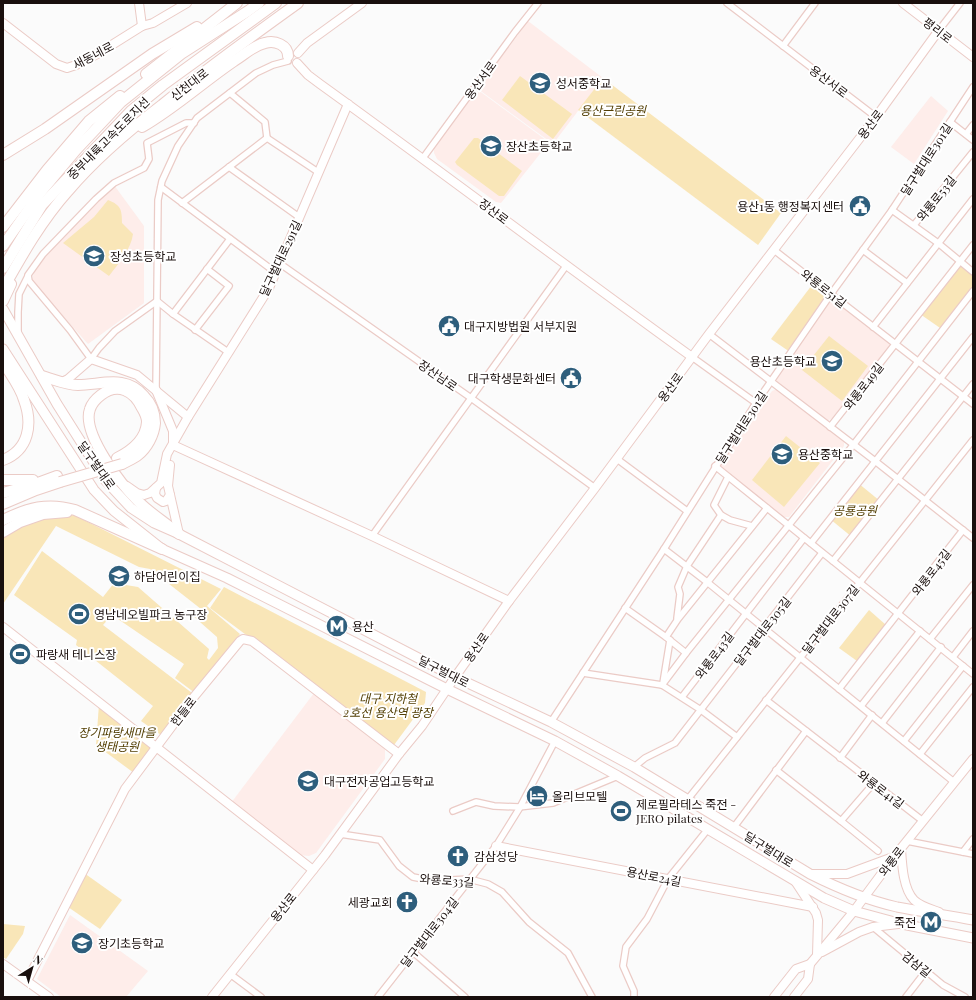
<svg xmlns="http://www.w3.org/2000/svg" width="976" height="1000" font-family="'Playfair Display','Noto Sans KR',serif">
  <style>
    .built { fill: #feedea }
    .green { fill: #f9e6b8 }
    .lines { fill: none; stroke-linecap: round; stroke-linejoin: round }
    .street-casing { stroke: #ebcbc6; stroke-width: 8 }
    .secondary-casing { stroke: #ebcbc6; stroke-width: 10 }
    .primary-casing { stroke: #ebcbc6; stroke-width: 11 }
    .highway-casing { stroke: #ebcbc6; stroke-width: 12 }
    .street { stroke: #fff; stroke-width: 5.5 }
    .secondary { stroke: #fff; stroke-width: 8 }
    .primary { stroke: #fff; stroke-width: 9 }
    .highway { stroke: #fff; stroke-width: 10 }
    .highway-bridge-casing { stroke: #ebcbc6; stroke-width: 12; stroke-linecap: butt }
    .highway-bridge { stroke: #fff; stroke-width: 10 }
    .labels { text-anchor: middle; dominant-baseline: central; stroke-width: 4; stroke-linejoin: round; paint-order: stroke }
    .street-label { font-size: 12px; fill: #190f0d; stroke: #fff }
    .poi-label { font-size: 12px; fill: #190f0d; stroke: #fff; text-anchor: start }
    .park-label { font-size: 12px; font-style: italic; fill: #523e03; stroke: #fff }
  </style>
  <rect width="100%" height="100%" fill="#fbfbfb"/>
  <g class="built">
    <polygon points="528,21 603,78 553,144 478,89"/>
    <polygon points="478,90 546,140 547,145 501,203 496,202 437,159 434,153 434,148 476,92"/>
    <polygon points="931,96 948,111 914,164 891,147"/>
    <polygon points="114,185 144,226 144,303 88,344 32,281 35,268 54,244"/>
    <polygon points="830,299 834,299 888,341 890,346 831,419 826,421 777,383 776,377"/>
    <polygon points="777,389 844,441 844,446 789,517 783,517 721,467 721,462 772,391"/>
    <polygon points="314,693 385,748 385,759 316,853 309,856 299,855 231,803"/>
    <polygon points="70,915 148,971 126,997 61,997 37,979"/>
  </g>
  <g class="green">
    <polygon points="520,76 572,114 553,139 502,100"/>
    <polygon points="603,78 781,213 758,245 578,110"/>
    <polygon points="474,138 478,138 522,171 504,196 499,196 457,165 455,162"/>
    <path d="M108,200C121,205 122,210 122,223L133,234C131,250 118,264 109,276L63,243L94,217Z"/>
    <polygon points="959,264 973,275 973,290 943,330 920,314"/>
    <polygon points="815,281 829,294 790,352 771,339"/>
    <polygon points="829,336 868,366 842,401 802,370"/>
    <polygon points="786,436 820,463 784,507 752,480"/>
    <polygon points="858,483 880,501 852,537 830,519"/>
    <polygon points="74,515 221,589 207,606 240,634 195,693 175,678 184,664 112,615 103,625 192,693 161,735 141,721 153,706 76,645 77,640 14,595 42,551 103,597 114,583 138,587 209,649 207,658 209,660 218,648 217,637 192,615 201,609 150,569 139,567 56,526 3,604 3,538 33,520"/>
    <polygon points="224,587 426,692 425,703 394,745 210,608"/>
    <polygon points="869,610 886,625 857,661 839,648"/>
    <polygon points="15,644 27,645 25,665 13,663"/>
    <polygon points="99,704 152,746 134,773 96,745"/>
    <polygon points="84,873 122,900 100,929 68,907"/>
    <polygon points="3,924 25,926 23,934 6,959 3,957"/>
  </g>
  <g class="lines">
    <g class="street-casing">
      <g id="street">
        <polyline points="727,3 876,117"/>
        <polyline points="939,30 960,3"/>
        <polyline points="783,46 815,3"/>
        <polyline points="950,122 973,140"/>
        <polyline points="194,123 186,123 147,143 149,159 144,168 114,183 96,199 43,254 28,275 29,281 70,330 91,359 99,348 115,331 157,301 173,314 230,239"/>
        <polyline points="966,134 973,125"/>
        <polyline points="267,138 318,172"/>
        <polyline points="423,158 515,32 538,3"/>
        <polyline points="229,167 299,217"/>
        <polyline points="161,187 275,272"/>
        <polyline points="182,203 267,138 265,122 230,93"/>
        <polyline points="892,210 938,243 973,272"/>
        <polyline points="914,225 973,152"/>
        <polyline points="774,250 973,404"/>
        <polyline points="863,250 907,283"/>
        <polyline points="279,263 471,398 595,488"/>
        <polyline points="173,314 228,352"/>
        <polyline points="873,327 973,199"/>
        <polyline points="195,330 229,286 207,269"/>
        <polyline points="18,333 18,312 19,294 28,276"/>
        <polyline points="709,334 875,461 973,538"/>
        <polyline points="692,357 756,403"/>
        <polyline points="156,390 158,200 162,181 178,146 197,118 256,73 273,65 288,61"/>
        <polyline points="830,427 973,245"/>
        <polyline points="617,459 687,511"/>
        <polyline points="715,466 973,674"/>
        <polyline points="728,477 714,505 721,515 730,520 752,526"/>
        <polyline points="372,536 566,266"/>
        <polyline points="811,543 973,337"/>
        <polyline points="664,549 707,582 954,782"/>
        <polyline points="833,561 973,384"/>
        <polyline points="625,608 666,637"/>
        <polyline points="677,618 680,594 678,587 687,566 721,515"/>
        <polyline points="930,639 973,585"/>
        <polyline points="686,653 666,637 678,619 767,508"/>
        <polyline points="953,657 973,631"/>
        <polyline points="583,673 662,685 701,710 737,737"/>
        <polyline points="663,683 670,640"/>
        <polyline points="662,685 686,653 854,444 973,291"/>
        <polyline points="839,689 963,530"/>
        <polyline points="682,697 804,538"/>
        <polyline points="766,700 923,821"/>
        <polyline points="861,706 920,631"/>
        <polyline points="551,722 664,549 756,403 831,294 892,210 973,87"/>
        <polyline points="882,723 941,647"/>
        <polyline points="904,741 963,666"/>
        <polyline points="920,754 973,687"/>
        <polyline points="840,758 872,715"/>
        <polyline points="634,767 645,758 675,743 822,553"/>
        <polyline points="776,770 841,821 873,784"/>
        <polyline points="688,799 973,440"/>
        <polyline points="453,811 476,802 494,806 519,807 553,803 618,776"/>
        <polyline points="841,821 878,851"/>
        <polyline points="734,827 806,731"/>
        <polyline points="340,834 380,840 399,866 413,877 433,881 469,879 488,884 502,892 529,922 568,953 592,997"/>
        <polyline points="907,841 973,854"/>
        <polyline points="963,852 973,839"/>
        <polyline points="873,927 943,985 965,997"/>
        <polyline points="413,952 465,997"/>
        <polyline points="230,974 261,997"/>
        <polyline points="378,997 496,846 519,809 555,741"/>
        <polyline points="634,997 634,991 623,966 626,947 647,919 668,879 708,829"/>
        <polyline points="906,997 926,971"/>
      </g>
    </g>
    <g class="secondary-casing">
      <g id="secondary">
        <polyline points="139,3 142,26"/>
        <polyline points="903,3 973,57"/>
        <polyline points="3,23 56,64 67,68 76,65 99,53 142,26 153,23 187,3"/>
        <polyline points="298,53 307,43 362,3"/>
        <path d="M297,63L308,75L320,84C445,174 567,267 692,357"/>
        <polyline points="62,382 68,379 91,359 137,375 188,417"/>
        <polyline points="156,390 173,431 173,443"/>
        <polyline points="173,445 372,536 509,601"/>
        <polyline points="170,465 168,486 179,534"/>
        <polyline points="127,486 137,493 144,495 150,493 161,483 167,454 188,417 269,288 348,104"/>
        <polyline points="156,488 155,494 157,498 163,502 166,501 170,495"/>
        <polyline points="3,627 313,870"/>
        <polyline points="496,846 813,907"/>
        <path d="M901,849C902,864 903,889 914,900C920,906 931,909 939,912"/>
        <polyline points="812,874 847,874 893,857"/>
        <polyline points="795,881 816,913 818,920 817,955"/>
        <polyline points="822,952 859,932 873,927 898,924"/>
        <polyline points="3,964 49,997"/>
        <polyline points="27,981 125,789 193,698 240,641 243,639 252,641 399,754"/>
        <polyline points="212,997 325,855 399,754 422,726 455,677 509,601 595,488 709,334 876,117 939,30"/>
        <polyline points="774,997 796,969 810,964"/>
        <polyline points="794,997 808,979 810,964 854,911 894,857 973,759"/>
      </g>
    </g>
    <g class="primary-casing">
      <g id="primary">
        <path d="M3,309L57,404L105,480L131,508L154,523L179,534L455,677L551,722L634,767L810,874C838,888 866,900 897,907C922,912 948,915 973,920"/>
        <polyline points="3,349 94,490 114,511 162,549 227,578 447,689 555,741 618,776 824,898 854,911 902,924 973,938"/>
      </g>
    </g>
    <g class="highway-casing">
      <g id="highway">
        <polyline points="146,74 237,3"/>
        <path d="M142,127C175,108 203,82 234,61C244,55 254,45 265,43C275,40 288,45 288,56"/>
        <polyline points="3,155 45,129 152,54 197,27"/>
        <polyline points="3,227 47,170 89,121 120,96"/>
        <polyline points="3,246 40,193 76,150 121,102 181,54 248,11 259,3"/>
        <polyline points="3,268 42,205 131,111 163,85 276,3"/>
        <path d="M3,289C22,255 42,220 68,191C96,158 128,131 162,105C206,69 252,36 298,3"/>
        <polyline points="3,301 11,284"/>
        <path d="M3,362C10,374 20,386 24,400C33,424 29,450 3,460"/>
        <path d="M42,376C53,379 66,385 78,385C101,385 126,374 144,396C152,404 155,412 155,423C154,435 147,448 138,455C133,459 127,461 122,464"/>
        <path d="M117,458C131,451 146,439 147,422C147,417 145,413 142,408C134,391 118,382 101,395C97,398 92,403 90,409C81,433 122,486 139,502C151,514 166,523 179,534"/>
        <polyline points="3,480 33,480"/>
        <polyline points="3,493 38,483 57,476"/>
        <polyline points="3,504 36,490 60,482"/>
        <path d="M3,520C28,508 47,502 75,510L162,549"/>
        <polyline points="3,532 20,522 43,514 67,512"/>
      </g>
    </g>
    <use href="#street" class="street"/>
    <use href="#secondary" class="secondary"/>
    <use href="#primary" class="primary"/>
    <use href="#highway" class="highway"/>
    <g class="highway-bridge-casing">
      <polyline id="highway-bridge" points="60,482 122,464"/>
    </g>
    <use href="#highway-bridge" class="highway-bridge"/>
  </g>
  <defs>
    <g id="school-disc" transform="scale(1.15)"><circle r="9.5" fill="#2e5e7c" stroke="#fff"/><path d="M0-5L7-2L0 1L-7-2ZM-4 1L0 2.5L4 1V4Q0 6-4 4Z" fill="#fff"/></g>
    <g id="civic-disc" transform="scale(1.15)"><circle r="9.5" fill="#2e5e7c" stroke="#fff"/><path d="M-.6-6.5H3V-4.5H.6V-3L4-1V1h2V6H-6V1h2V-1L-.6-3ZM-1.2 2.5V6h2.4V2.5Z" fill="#fff"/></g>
    <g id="stadium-disc" transform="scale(1.15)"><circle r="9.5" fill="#2e5e7c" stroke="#fff"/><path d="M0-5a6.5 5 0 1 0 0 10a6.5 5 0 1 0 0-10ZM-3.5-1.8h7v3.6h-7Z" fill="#fff"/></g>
    <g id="metro-disc" transform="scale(1.15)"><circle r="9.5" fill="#2e5e7c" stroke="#fff"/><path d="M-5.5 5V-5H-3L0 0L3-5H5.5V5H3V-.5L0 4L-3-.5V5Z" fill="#fff"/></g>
    <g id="hotel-disc" transform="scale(1.15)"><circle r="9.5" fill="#2e5e7c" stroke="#fff"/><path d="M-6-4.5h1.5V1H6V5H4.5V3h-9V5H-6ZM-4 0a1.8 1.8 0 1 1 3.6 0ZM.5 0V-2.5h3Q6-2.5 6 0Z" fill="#fff"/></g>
    <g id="church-disc" transform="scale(1.15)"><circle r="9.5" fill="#2e5e7c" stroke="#fff"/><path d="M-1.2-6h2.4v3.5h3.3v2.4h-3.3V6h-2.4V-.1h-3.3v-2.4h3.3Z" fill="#fff"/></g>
  </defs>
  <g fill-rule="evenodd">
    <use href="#school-disc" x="540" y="83"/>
    <use href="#school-disc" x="491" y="146"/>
    <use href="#civic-disc" x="860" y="206"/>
    <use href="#school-disc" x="94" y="256"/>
    <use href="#civic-disc" x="449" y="326"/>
    <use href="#school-disc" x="832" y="361"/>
    <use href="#civic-disc" x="571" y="378"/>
    <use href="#school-disc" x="782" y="454"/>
    <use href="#school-disc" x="119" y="576"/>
    <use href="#stadium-disc" x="79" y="614"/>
    <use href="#metro-disc" x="337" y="626"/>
    <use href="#stadium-disc" x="20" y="654"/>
    <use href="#school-disc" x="308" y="781"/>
    <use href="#hotel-disc" x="537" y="796"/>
    <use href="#stadium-disc" x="621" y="811"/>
    <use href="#church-disc" x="458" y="856"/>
    <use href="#church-disc" x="407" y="902"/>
    <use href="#metro-disc" x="931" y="922"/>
    <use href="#school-disc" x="82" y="943"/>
  </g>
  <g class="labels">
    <g class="street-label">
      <text transform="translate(938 30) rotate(38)">평리로</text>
      <text transform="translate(93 55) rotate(-28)">새동네로</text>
      <text transform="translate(480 80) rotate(-54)">용산서로</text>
      <text transform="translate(829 81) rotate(37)">용산서로</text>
      <text transform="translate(189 84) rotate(-38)">신천대로</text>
      <text transform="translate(870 124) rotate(-53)">용산로</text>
      <text transform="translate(108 138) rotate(-45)">중부내륙고속도로지선</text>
      <text transform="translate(926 159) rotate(-57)">달구벌대로301길</text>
      <text transform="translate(936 198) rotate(-51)">와룡로53길</text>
      <text transform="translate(494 211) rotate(37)">장산로</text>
      <text transform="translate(280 258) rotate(-65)">달구벌대로291길</text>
      <text transform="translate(824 288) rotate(38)">와룡로51길</text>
      <text transform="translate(438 375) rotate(35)">장산남로</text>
      <text transform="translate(863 386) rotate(-52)">와룡로49길</text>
      <text transform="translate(670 387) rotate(-54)">용산로</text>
      <text transform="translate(741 427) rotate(-57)">달구벌대로301길</text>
      <text transform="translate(97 465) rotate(55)">달구벌대로</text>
      <text transform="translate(931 572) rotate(-52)">와룡로45길</text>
      <text transform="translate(830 619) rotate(-52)">달구벌대로307길</text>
      <text transform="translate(762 631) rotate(-52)">달구벌대로305길</text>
      <text transform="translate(476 647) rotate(-55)">용산로</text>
      <text transform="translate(714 655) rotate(-53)">와룡로43길</text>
      <text transform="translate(444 671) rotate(27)">달구벌대로</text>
      <text transform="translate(183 711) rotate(-52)">한들로</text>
      <text transform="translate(881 789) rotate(37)">와룡로41길</text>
      <text transform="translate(769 849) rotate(32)">달구벌대로</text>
      <text transform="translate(891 861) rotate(-53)">와룡로</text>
      <text transform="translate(654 876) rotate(11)">용산로24길</text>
      <text transform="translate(447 880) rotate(4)">와룡로33길</text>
      <text transform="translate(283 907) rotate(-51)">용산로</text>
      <text transform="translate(429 932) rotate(-52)">달구벌대로304길</text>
      <text transform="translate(917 964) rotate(39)">감삼길</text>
    </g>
    <g class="poi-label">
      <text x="556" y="83">성서중학교</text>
      <text x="506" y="146">장산초등학교</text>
      <text x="844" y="206" text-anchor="end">용산1동 행정복지센터</text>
      <text x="110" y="256">장성초등학교</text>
      <text x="464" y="326">대구지방법원 서부지원</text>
      <text x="816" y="361" text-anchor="end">용산초등학교</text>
      <text x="556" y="378" text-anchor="end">대구학생문화센터</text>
      <text x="798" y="454">용산중학교</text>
      <text x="134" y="576">하담어린이집</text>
      <text x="94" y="614">영남네오빌파크 농구장</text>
      <text x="352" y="626">용산</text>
      <text x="36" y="654">파랑새 테니스장</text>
      <text x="324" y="781">대구전자공업고등학교</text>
      <text x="552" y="796">올리브모텔</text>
      <text x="636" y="804">제로필라테스 죽전 -<tspan x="636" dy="14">JERO pilates</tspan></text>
      <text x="474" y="856">감삼성당</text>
      <text x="392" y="902" text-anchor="end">세광교회</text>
      <text x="916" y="922" text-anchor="end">죽전</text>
      <text x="98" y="943">장기초등학교</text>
    </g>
    <g class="park-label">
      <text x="613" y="110">용산근린공원</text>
      <text x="855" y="510">공룡공원</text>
      <text x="388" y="698">대구 지하철<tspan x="388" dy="14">2호선 용산역 광장</tspan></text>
      <text x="117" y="732">장기파랑새마을<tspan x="117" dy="14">생태공원</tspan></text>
    </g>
  </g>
  <rect width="976" height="1000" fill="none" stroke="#190f0d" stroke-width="8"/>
  <g transform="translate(32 968) rotate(37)" stroke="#ffffff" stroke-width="3" paint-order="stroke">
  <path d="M0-3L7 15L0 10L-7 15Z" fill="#190f0d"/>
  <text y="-6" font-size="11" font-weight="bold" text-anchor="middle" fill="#190f0d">N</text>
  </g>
</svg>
